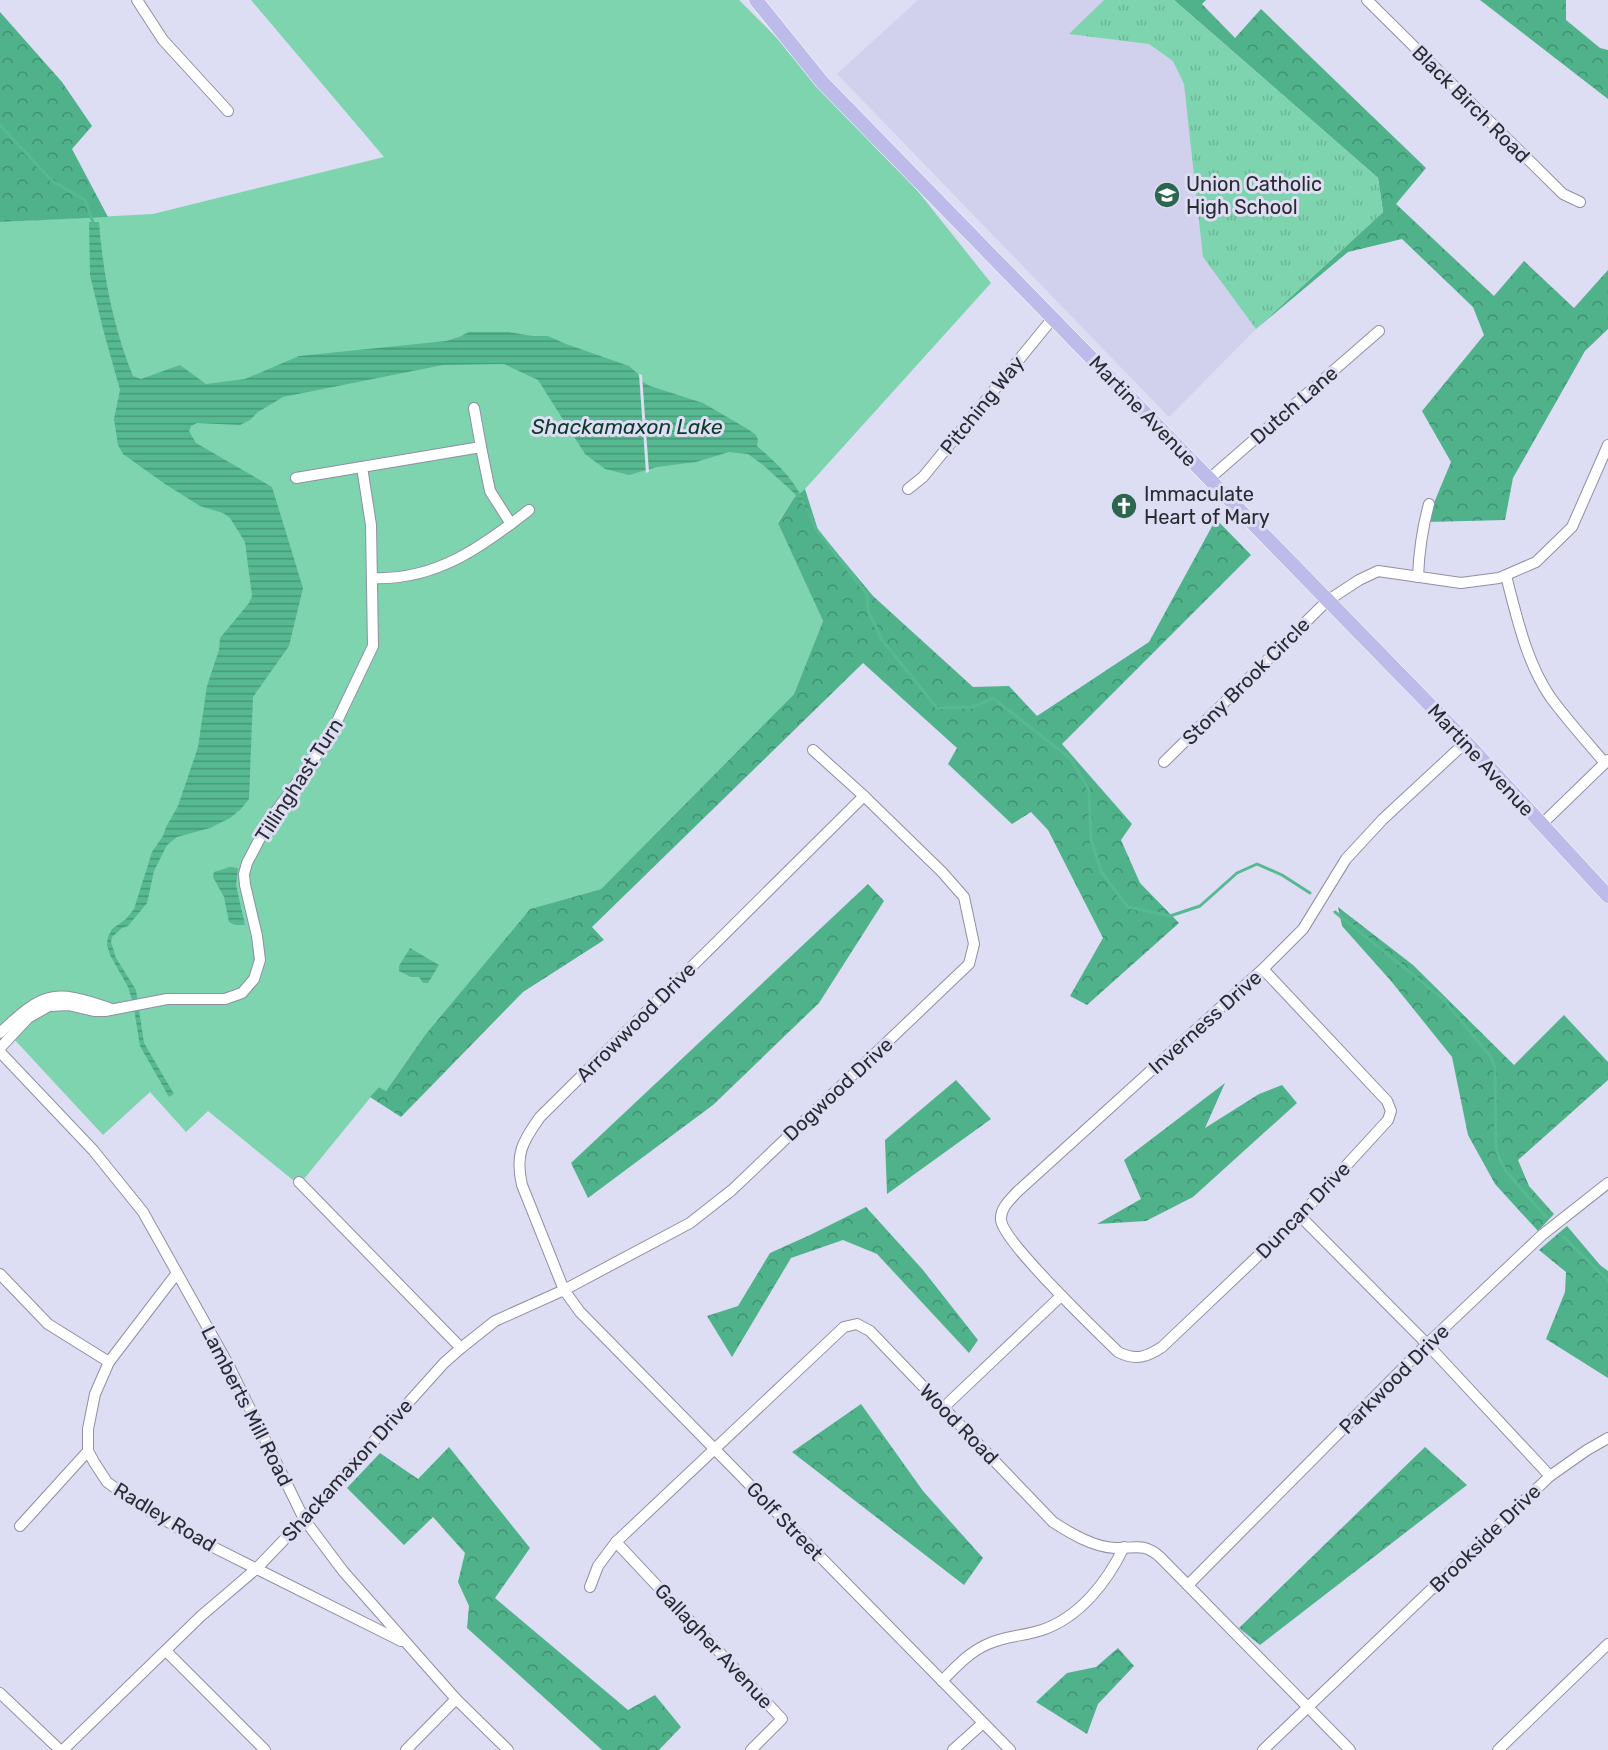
<svg xmlns="http://www.w3.org/2000/svg" width="1608" height="1750" font-family="Rubik,sans-serif">
  <style>
    .built { fill: #d1d1ed }
    .grass { fill: #7ed4af }
    .forest { fill: url(#forest-crowns) }
    .park { fill: url(#park-tufts) }
    .water { fill: url(#water-rules) }
    .pier { fill: #ddddf3 }
    .lines { fill: none; stroke-linecap: round; stroke-linejoin: round }
    .stream { stroke: #56b991; stroke-width: 3 }
    .minor-casing { stroke: #908fa4; stroke-width: 12 }
    .major-casing { stroke: #fff; stroke-width: 15 }
    .minor { stroke: #fff; stroke-width: 10 }
    .major { stroke: #bdbbe9; stroke-width: 14 }
    .labels { text-anchor: middle; dominant-baseline: central; stroke-width: 6; stroke-linejoin: round; paint-order: stroke }
    .street-label { font-size: 20px; fill: #2a2a32; stroke: #ddddf3 }
    .poi-label { font-size: 20px; fill: #2a2a32; stroke: #ddddf3; text-anchor: start }
    .water-label { font-size: 21px; font-style: italic; fill: #0e3a2a; stroke: #ddddf3 }
  </style>
  <defs>
    <pattern id="forest-crowns" width="20" height="18" patternUnits="userSpaceOnUse" patternTransform="scale(1.5)"><rect width="20" height="18" fill="#4fb28b"/><path d="M2 6a3 3 0 1 1 6 0M12 15a3 3 0 1 1 6 0" fill="none" stroke="#429172"/></pattern>
    <pattern id="park-tufts" width="24" height="20" patternUnits="userSpaceOnUse" patternTransform="scale(1.5)"><rect width="24" height="20" fill="#7ed4af"/><path d="M3 7l-1-3M5 7V3M7 7l1-3M15 17l-1-3M17 17v-4M19 17l1-3" fill="none" stroke="#6db697"/></pattern>
    <pattern id="water-rules" width="6" height="5" patternUnits="userSpaceOnUse" patternTransform="scale(1.5)"><rect width="6" height="5" fill="#56b991"/><path d="M0 2.5h6" fill="none" stroke="#479777"/></pattern>
  </defs>
  <rect width="100%" height="100%" fill="#ddddf3"/>
  <polygon class="built" points="918,0 1174,0 1383,212 1256,329 1169,417 837,74"/>
  <polygon class="grass" points="251,0 739,0 809,70 905,175 991,283 805,489 794,498 778,522 823,621 794,694 601,889 530,909 425,1035 386,1091 379,1087 299,1185 208,1111 186,1132 150,1092 103,1135 0,1024 0,222 153,214 384,157"/>
  <g class="forest">
    <polygon points="1174,0 1206,0 1202,4 1235,38 1261,9 1426,168 1396,204 1494,296 1524,261 1574,308 1608,270 1608,329 1585,351 1513,478 1505,520 1426,522 1451,462 1422,411 1484,335 1473,307 1402,239 1348,252 1256,329 1383,212 1378,178"/>
    <polygon points="1480,0 1566,0 1566,20 1600,48 1608,50 1608,99"/>
    <polygon points="0,12 62,82 92,126 72,149 108,217 0,222"/>
    <polygon points="805,489 818,530 873,596 973,687 1009,686 1037,716 1149,642 1216,519 1251,555 1062,744 1132,824 1121,840 1140,883 1179,923 1087,1005 1070,996 1103,938 1048,830 1031,812 1012,824 948,764 957,748 863,663 592,927 604,940 523,992 401,1117 370,1097 379,1087 386,1091 425,1035 530,909 601,889 794,694 823,621 778,523 794,498"/>
    <polygon points="868,884 884,901 819,1003 713,1105 588,1198 571,1163"/>
    <polygon points="1338,907 1413,965 1514,1065 1564,1015 1608,1062 1608,1080 1518,1160 1529,1186 1554,1214 1538,1231 1495,1184 1468,1135 1452,1057 1391,981 1342,926"/>
    <polygon points="956,1080 991,1119 887,1194 885,1140"/>
    <polygon points="1225,1083 1205,1128 1259,1094 1282,1085 1297,1103 1193,1197 1146,1221 1097,1224 1141,1199 1124,1160"/>
    <polygon points="866,1207 923,1270 978,1340 969,1353 877,1254 843,1240 791,1258 732,1357 707,1316 738,1306 770,1253 810,1235"/>
    <polygon points="1567,1226 1600,1265 1608,1271 1608,1378 1546,1339 1565,1292 1566,1272 1539,1250"/>
    <polygon points="861,1404 923,1491 983,1558 964,1585 792,1452"/>
    <polygon points="449,1447 530,1548 495,1598 628,1710 655,1695 681,1727 659,1750 602,1750 467,1628 469,1606 458,1582 465,1553 433,1517 404,1545 347,1488 380,1453 418,1479"/>
    <polygon points="1425,1447 1467,1485 1260,1645 1239,1628"/>
    <polygon points="1118,1648 1134,1666 1098,1704 1087,1734 1036,1702 1067,1673 1096,1667"/>
  </g>
  <polygon class="park" points="1104,0 1174,0 1378,178 1383,212 1256,329 1203,257 1184,84 1173,61 1149,44 1069,34"/>
  <g class="water">
    <path d="M89,222H99C103,274 113,327 133,376L141,379L180,365L206,384L245,379L299,356L446,341L459,337L469,332H508L533,336H548L566,344L629,366L638,374L643,382L650,386L703,403L746,428L756,435L758,440L757,446C783,469 796,481 810,514L794,493L763,465L748,454L729,452L696,462L657,467L629,475L605,469L585,454L538,380L504,364L443,365L283,397L258,412L250,420L240,425L197,423L191,426L189,431L196,443L272,487L303,588L289,646L253,697L249,799L240,810L230,818L210,828L177,837L167,845L154,871L147,903L128,926L122,928L112,937L111,942L116,958L136,990L144,1043L174,1094L169,1097L140,1046L133,1003L128,987L110,955L107,945L108,937L112,929L126,919L134,909L152,852L163,836L166,827L178,806L198,747L207,686L219,650L220,638L249,603L252,596L245,542L230,518L223,513L200,506L165,484L123,454L118,445L114,419L120,390L103,329L90,275Z"/>
    <polygon points="230,867 238,868 236,885 245,925 235,925 229,922 224,897 213,877 214,872"/>
    <polygon points="410,948 439,965 428,983 423,983 419,977 411,977 399,971 399,966"/>
  </g>
  <polygon class="pier" points="639,374 642,375 649,472 646,473"/>
  <g class="lines">
    <g class="stream">
      <polyline points="0,125 52,181 85,200 93,222"/>
      <polyline points="810,514 816,529 867,594 868,610 882,640 937,708 973,707 993,698 1071,759 1089,790 1091,840 1102,873 1128,907 1170,916 1200,906 1237,873 1257,864 1282,875 1310,893"/>
      <polyline points="1335,912 1443,999 1491,1057 1495,1068 1496,1150 1505,1170 1546,1217"/>
      <polyline points="1564,1237 1608,1281"/>
    </g>
    <g class="minor-casing">
      <g id="minor">
        <polyline points="137,0 163,40 228,111"/>
        <polyline points="1367,0 1563,194 1580,202"/>
        <polyline points="474,408 481,447"/>
        <polyline points="296,478 481,447 490,491 511,524"/>
        <polyline points="1209,479 1379,331"/>
        <polyline points="908,489 923,477 1053,318"/>
        <path d="M1506,576C1517,617 1526,662 1551,698C1568,721 1587,742 1605,763"/>
        <path d="M1418,577C1419,551 1422,529 1429,504"/>
        <path d="M372,578C435,581 482,547 529,510"/>
        <polyline points="1164,762 1327,601 1359,580 1378,571 1461,583 1499,578 1536,562 1572,527 1608,445"/>
        <path d="M864,796L540,1117C522,1142 515,1155 522,1185L564,1290L580,1312L1010,1750"/>
        <polyline points="1542,824 1608,760"/>
        <path d="M1263,969L1387,1101L1391,1111L1388,1120L1300,1216L1162,1347C1147,1357 1136,1361 1118,1352C1098,1332 1003,1242 1001,1220C1000,1208 1010,1200 1017,1192L1263,969L1303,929L1346,859L1383,819L1466,742"/>
        <path d="M0,1033C42,993 52,988 109,1008"/>
        <polyline points="0,1048 28,1018 49,1006 68,1005 94,1011 105,1011 167,999 225,999 242,993 254,979 260,960 257,936 245,885 244,874 247,863 269,821 329,738 373,646 371,525 362,467"/>
        <polyline points="0,1052 93,1150 143,1212 228,1364 304,1519 343,1571 456,1699 508,1750"/>
        <polyline points="299,1182 461,1348"/>
        <polyline points="1300,1216 1427,1344 1550,1476"/>
        <polyline points="177,1273 109,1362 95,1394 88,1429 88,1451 94,1462 107,1482 140,1506 209,1545 401,1641"/>
        <polyline points="0,1274 48,1324 109,1362"/>
        <polyline points="943,1408 1061,1296"/>
        <polyline points="20,1526 88,1451"/>
        <polyline points="616,1542 782,1719 751,1750"/>
        <polyline points="1188,1585 1427,1344 1542,1235 1608,1183"/>
        <path d="M590,1587L598,1566L616,1542L844,1327L857,1324L870,1331L1053,1522C1070,1533 1093,1547 1115,1548C1135,1549 1143,1542 1160,1557L1350,1750"/>
        <polyline points="166,1651 265,1750"/>
        <path d="M942,1681C956,1667 969,1652 988,1644C1005,1636 1024,1636 1042,1630C1080,1617 1107,1582 1124,1547"/>
        <polyline points="0,1693 60,1750"/>
        <polyline points="63,1750 201,1616 256,1569 304,1519 444,1363 461,1348 495,1321 564,1290 690,1223 732,1190 969,964 974,944 964,897 942,872 864,796 813,750"/>
        <polyline points="406,1750 456,1699"/>
        <polyline points="953,1750 983,1723"/>
        <polyline points="1263,1750 1550,1476 1587,1450 1608,1438"/>
        <polyline points="1498,1750 1608,1644"/>
      </g>
    </g>
    <g class="major-casing">
      <polyline id="major" points="756,0 822,82 1466,742 1608,896"/>
    </g>
    <use href="#minor" class="minor"/>
    <use href="#major" class="major"/>
  </g>
  <defs>
    <g id="school-disc" transform="scale(1.35)"><circle r="9.5" fill="#2c664f" stroke="#ddddf3"/><path d="M0-5L7-2L0 1L-7-2ZM-4 1L0 2.5L4 1V4Q0 6-4 4Z" fill="#fff"/></g>
    <g id="church-disc" transform="scale(1.35)"><circle r="9.5" fill="#2c664f" stroke="#ddddf3"/><path d="M-1.2-6h2.4v3.5h3.3v2.4h-3.3V6h-2.4V-.1h-3.3v-2.4h3.3Z" fill="#fff"/></g>
  </defs>
  <g fill-rule="evenodd">
    <use href="#school-disc" x="1167" y="195"/>
    <use href="#church-disc" x="1124" y="506"/>
  </g>
  <g class="labels">
    <g class="street-label">
      <text transform="translate(1471 104) rotate(45)">Black Birch Road</text>
      <text transform="translate(982 405) rotate(-51)">Pitching Way</text>
      <text transform="translate(1294 405) rotate(-41)">Dutch Lane</text>
      <text transform="translate(1143 411) rotate(46)">Martine Avenue</text>
      <text transform="translate(1246 681) rotate(-45)">Stony Brook Circle</text>
      <text transform="translate(1481 760) rotate(47)">Martine Avenue</text>
      <text transform="translate(299 780) rotate(-57)">Tillinghast Turn</text>
      <text transform="translate(636 1022) rotate(-45)">Arrowwood Drive</text>
      <text transform="translate(1205 1022) rotate(-42)">Inverness Drive</text>
      <text transform="translate(838 1089) rotate(-43)">Dogwood Drive</text>
      <text transform="translate(1303 1210) rotate(-46)">Duncan Drive</text>
      <text transform="translate(1394 1379) rotate(-45)">Parkwood Drive</text>
      <text transform="translate(247 1406) rotate(63)">Lamberts Mill Road</text>
      <text transform="translate(959 1424) rotate(46)">Wood Road</text>
      <text transform="translate(347 1470) rotate(-48)">Shackamaxon Drive</text>
      <text transform="translate(165 1517) rotate(31)">Radley Road</text>
      <text transform="translate(785 1521) rotate(46)">Golf Street</text>
      <text transform="translate(1485 1538) rotate(-44)">Brookside Drive</text>
      <text transform="translate(714 1646) rotate(47)">Gallagher Avenue</text>
    </g>
    <g class="poi-label">
      <text x="1186" y="184">Union Catholic<tspan x="1186" dy="23">High School</tspan></text>
      <text x="1144" y="494">Immaculate<tspan x="1144" dy="23">Heart of Mary</tspan></text>
    </g>
    <g class="water-label">
      <text x="627" y="426">Shackamaxon Lake</text>
    </g>
  </g>
</svg>
